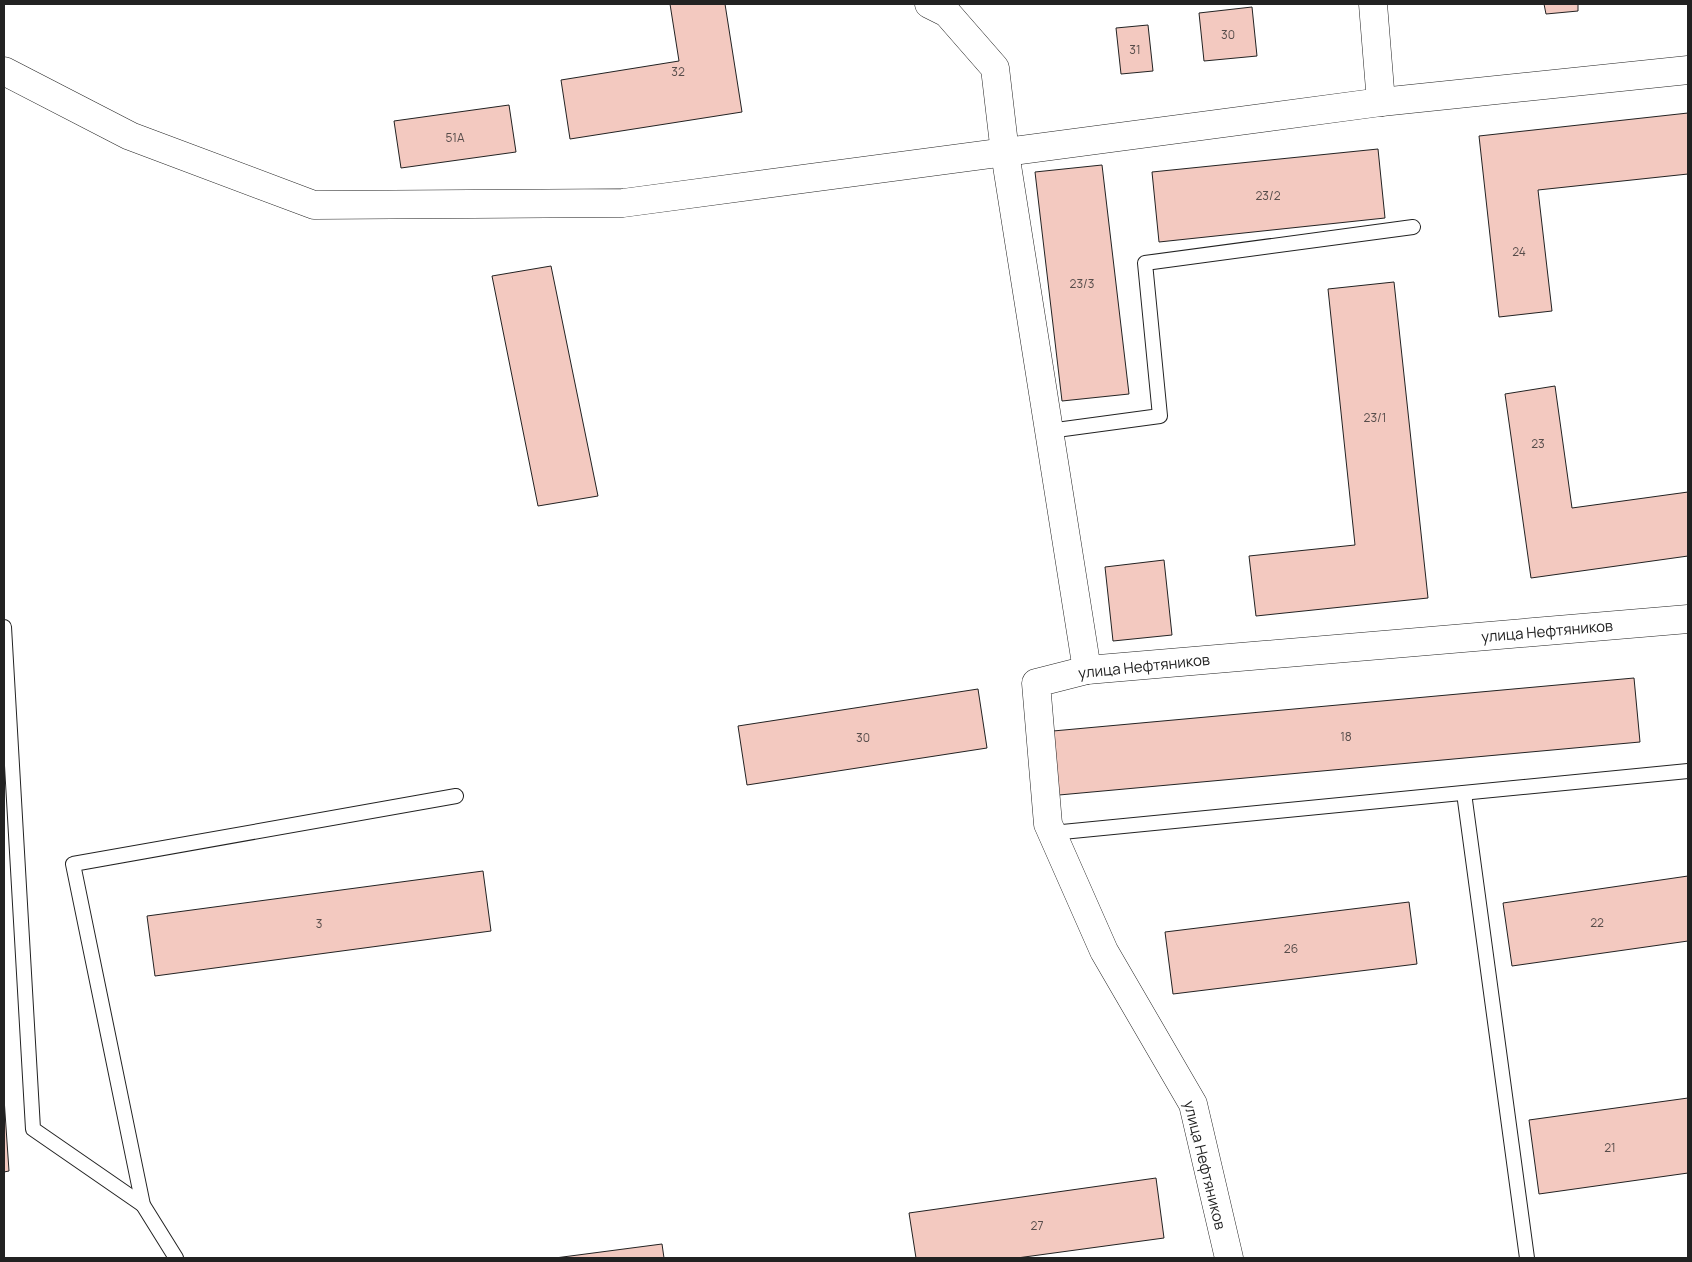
<svg xmlns="http://www.w3.org/2000/svg" width="1692" height="1262" font-family="Manrope,sans-serif">
  <style>
    .building { fill: #f3c9c0; stroke: #222 }
    .lines { fill: none; stroke-linecap: round; stroke-linejoin: round }
    .service-casing { stroke: #222; stroke-width: 16 }
    .minor-casing { stroke: #222; stroke-width: 29 }
    .service { stroke: #fff; stroke-width: 14 }
    .minor { stroke: #fff; stroke-width: 28 }
    .labels { text-anchor: middle; dominant-baseline: central; stroke-width: 4; stroke-linejoin: round; paint-order: stroke }
    .number-label { font-size: 12px; fill: #564c4a }
    .street-label { font-size: 15px; fill: #222; stroke: #fff }
  </style>
  <rect width="100%" height="100%" fill="#fff"/>
  <g class="building">
    <polygon points="670,4 725,4 742,112 570,139 561,80 679,61"/>
    <polygon points="1544,4 1578,4 1578,11 1546,14"/>
    <polygon points="1252,7 1257,56 1204,61 1199,13"/>
    <polygon points="1148,25 1153,71 1121,74 1116,28"/>
    <polygon points="509,105 516,152 401,168 394,121"/>
    <polygon points="1688,113 1688,174 1538,190 1552,311 1499,317 1479,136"/>
    <polygon points="1378,149 1385,218 1159,242 1152,172"/>
    <polygon points="1102,165 1129,394 1062,401 1035,172"/>
    <polygon points="551,266 598,496 538,506 492,276"/>
    <polygon points="1394,282 1428,598 1256,616 1249,556 1355,545 1328,289"/>
    <polygon points="1555,386 1572,508 1688,492 1688,556 1531,578 1505,394"/>
    <polygon points="1164,560 1172,635 1113,641 1105,567"/>
    <polygon points="1634,678 1640,742 1059,795 1053,731"/>
    <polygon points="978,689 987,748 747,785 738,726"/>
    <polygon points="483,871 491,931 155,976 147,916"/>
    <polygon points="1688,876 1688,941 1512,966 1503,903"/>
    <polygon points="1409,902 1417,964 1173,994 1165,932"/>
    <polygon points="4,1098 9,1171 4,1172"/>
    <polygon points="1688,1098 1688,1173 1539,1194 1529,1120"/>
    <polygon points="1156,1178 1164,1238 1017,1258 916,1258 909,1213"/>
    <polygon points="662,1244 664,1258 555,1258"/>
  </g>
  <g class="lines">
    <g class="service-casing">
      <g id="service">
        <polyline points="1049,431 1160,416 1145,263 1413,227"/>
        <polyline points="4,627 33,1129 143,1205"/>
        <polyline points="1464,793 1527,1258"/>
        <polyline points="1052,833 1688,771"/>
        <polyline points="176,1258 143,1205 73,864 456,796"/>
      </g>
    </g>
    <g class="minor-casing">
      <g id="minor">
        <polyline points="929,4 947,13 995,68 1005,153 1087,670"/>
        <polyline points="1373,4 1381,102"/>
        <polyline points="4,71 130,136 314,205 623,203 1381,102 1688,70"/>
        <polyline points="1229,1258 1193,1104 1104,951 1048,824 1036,683 1087,670 1688,619"/>
      </g>
    </g>
    <use href="#service" class="service"/>
    <use href="#minor" class="minor"/>
  </g>
  <g class="labels">
    <g class="number-label">
      <text x="1228" y="34">30</text>
      <text x="1135" y="49">31</text>
      <text x="678" y="71">32</text>
      <text x="455" y="137">51А</text>
      <text x="1268" y="195">23/2</text>
      <text x="1519" y="251">24</text>
      <text x="1082" y="283">23/3</text>
      <text x="1375" y="417">23/1</text>
      <text x="1538" y="443">23</text>
      <text x="1346" y="736">18</text>
      <text x="863" y="737">30</text>
      <text x="1597" y="922">22</text>
      <text x="319" y="923">3</text>
      <text x="1291" y="948">26</text>
      <text x="1610" y="1147">21</text>
      <text x="1037" y="1225">27</text>
    </g>
    <g class="street-label">
      <text transform="translate(1547 631) rotate(-5)">улица Нефтяников</text>
      <text transform="translate(1144 666) rotate(-6)">улица Нефтяников</text>
      <text transform="translate(1205 1165) rotate(76)">улица Нефтяников</text>
    </g>
  </g>
  <rect width="1692" height="1262" fill="none" stroke="#222222" stroke-width="10"/>
</svg>
